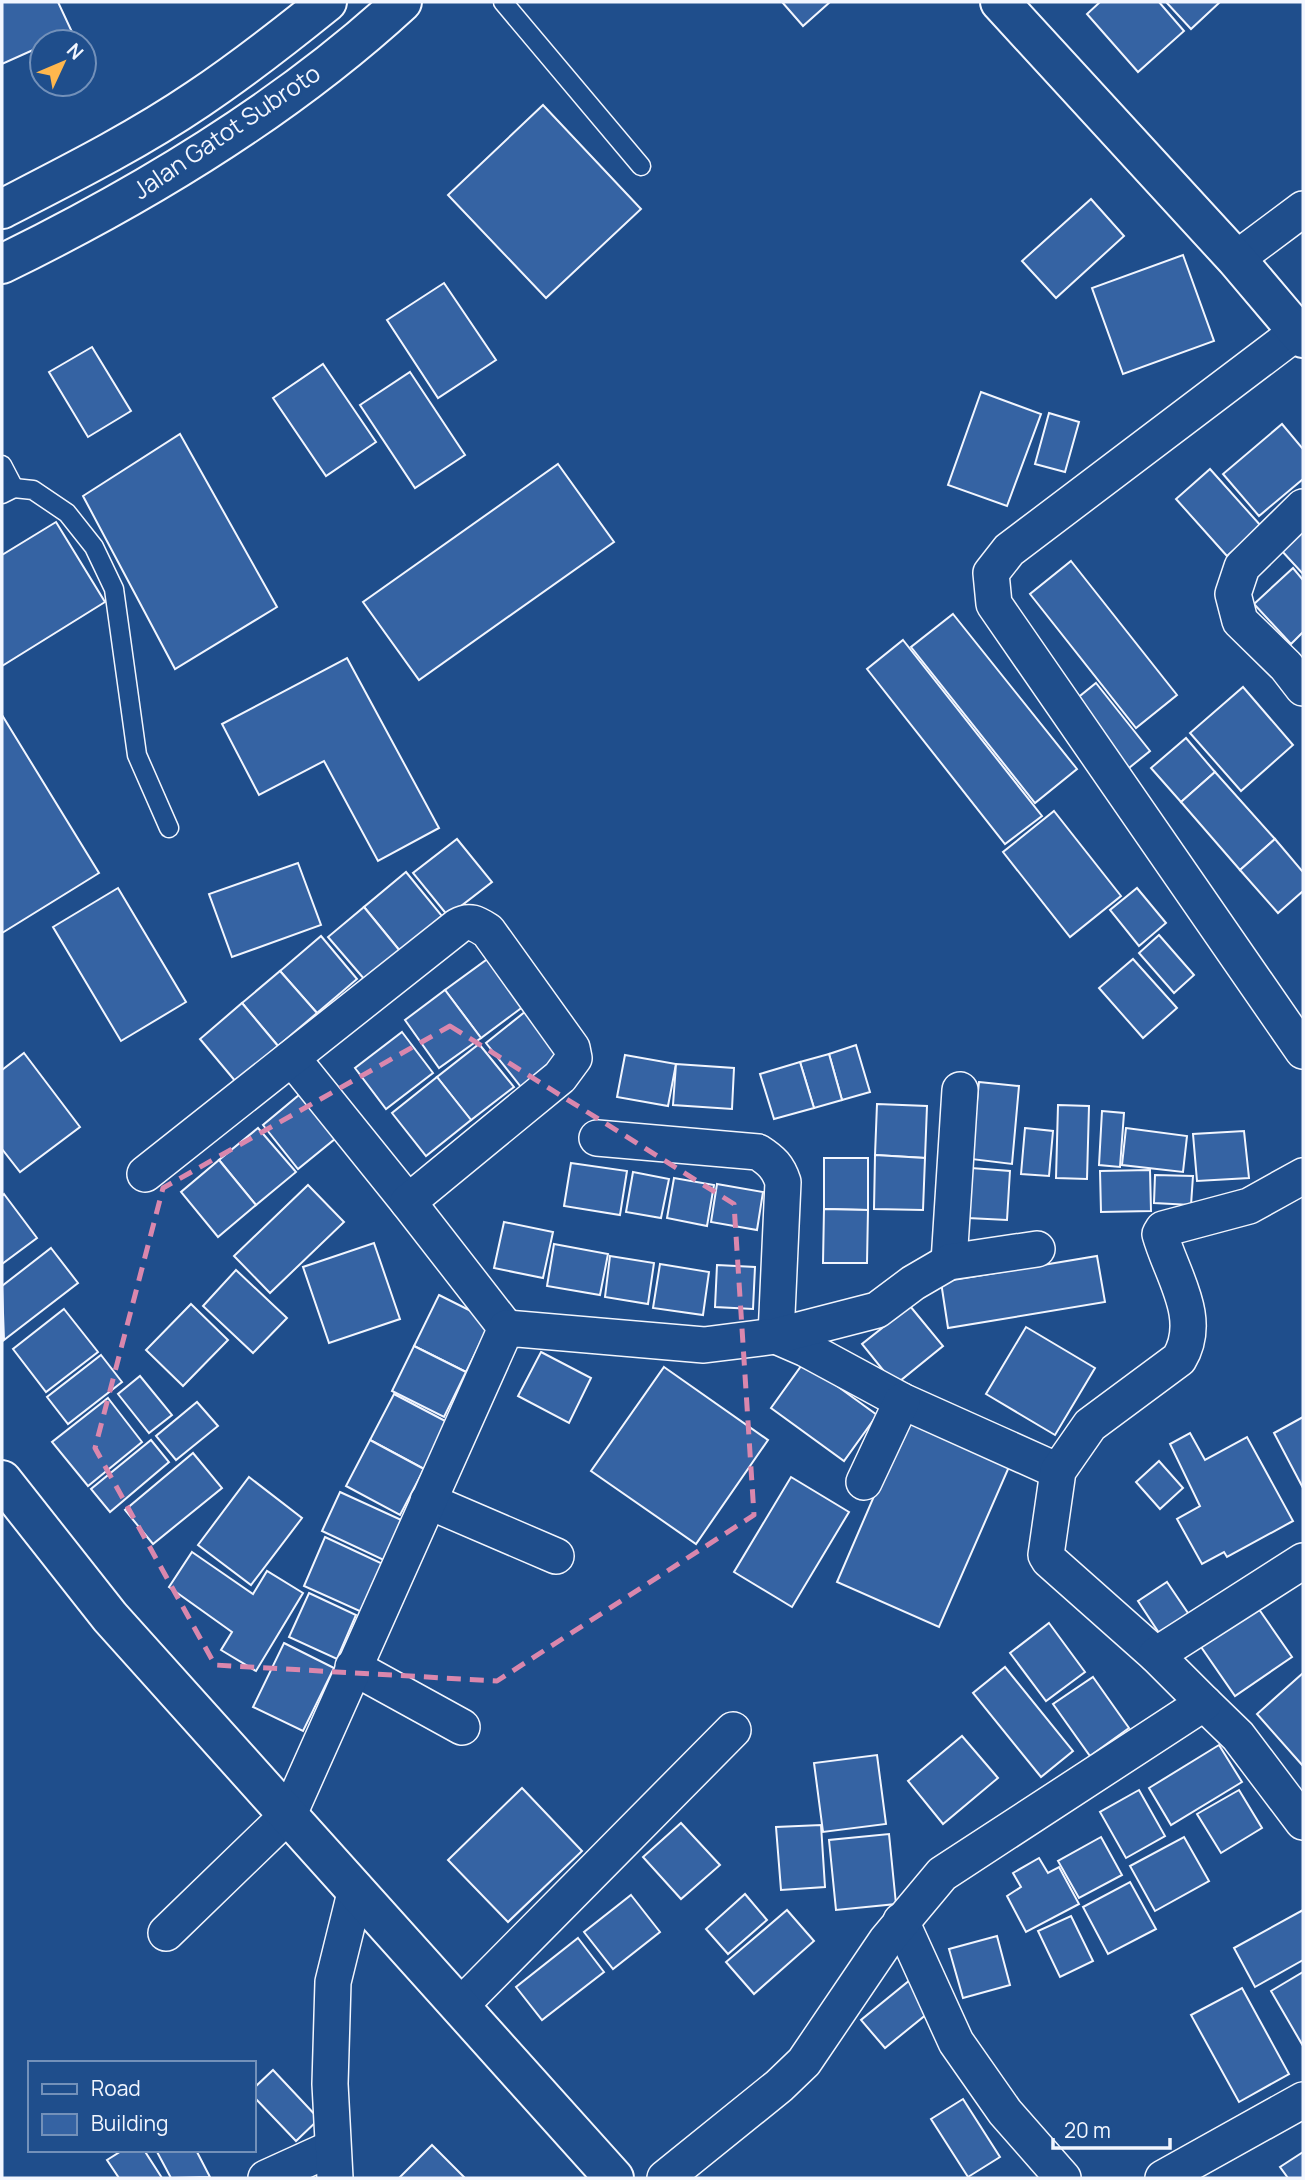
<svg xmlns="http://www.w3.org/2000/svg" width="1305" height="2180" font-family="Manrope,sans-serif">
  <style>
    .building { fill: #3563a3; stroke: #f2f6ff; stroke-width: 2 }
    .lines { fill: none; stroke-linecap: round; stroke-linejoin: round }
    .service-casing { stroke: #f2f6ff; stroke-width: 21 }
    .minor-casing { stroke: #f2f6ff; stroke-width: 38 }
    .tertiary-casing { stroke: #f2f6ff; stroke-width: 42 }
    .trunk-casing { stroke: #f2f6ff; stroke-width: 42 }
    .service { stroke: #1f4e8c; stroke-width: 18 }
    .minor { stroke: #1f4e8c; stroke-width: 35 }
    .tertiary { stroke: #1f4e8c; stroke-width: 38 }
    .trunk { stroke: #1f4e8c; stroke-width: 38 }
    .marked { fill: none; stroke: #da87ad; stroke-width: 5; stroke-dasharray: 14 9; stroke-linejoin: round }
    .labels { text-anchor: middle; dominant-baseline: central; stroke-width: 5; stroke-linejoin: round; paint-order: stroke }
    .street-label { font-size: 24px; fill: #f2f6ff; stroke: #1f4e8c }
  </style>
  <rect width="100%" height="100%" fill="#1f4e8c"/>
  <g class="building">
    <polygon points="2,2 58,2 72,32 51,42 42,42 42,46 2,64"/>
    <polygon points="782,2 830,2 803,26"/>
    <polygon points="1100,2 1159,2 1184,31 1138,72 1087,14"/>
    <polygon points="1166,2 1220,2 1191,29"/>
    <polygon points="543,105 641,209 546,298 448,195"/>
    <polygon points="1091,199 1124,236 1056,298 1022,261"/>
    <polygon points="1183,255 1214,341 1123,374 1092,288"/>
    <polygon points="444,283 496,360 438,398 387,320"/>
    <polygon points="92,347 131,411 88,437 49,372"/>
    <polygon points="323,364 376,442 326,476 273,398"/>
    <polygon points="410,372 465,455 415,488 360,405"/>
    <polygon points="981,392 1041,414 1007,506 948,485"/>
    <polygon points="1049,413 1079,422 1065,472 1035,464"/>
    <polygon points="1282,424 1303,449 1303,479 1259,516 1223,474"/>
    <polygon points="180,434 277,607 175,669 83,496"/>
    <polygon points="558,464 614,542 419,680 363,602"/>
    <polygon points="1210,469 1261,526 1227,556 1176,499"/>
    <polygon points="56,522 105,602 2,666 2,555"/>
    <polygon points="1303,530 1303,574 1281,550"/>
    <polygon points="1071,561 1177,695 1136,728 1030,594"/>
    <polygon points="1293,568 1303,580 1303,632 1291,644 1254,604"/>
    <polygon points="953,614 1077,769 1035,803 911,647"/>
    <polygon points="903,640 1042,816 1005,844 867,669"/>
    <polygon points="347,658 439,828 378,861 324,761 259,795 222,724"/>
    <polygon points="1096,683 1150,751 1124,772 1070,704"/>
    <polygon points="1243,687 1293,745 1241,791 1190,733"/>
    <polygon points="2,715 99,873 2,933"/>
    <polygon points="1186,738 1215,772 1181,802 1151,768"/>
    <polygon points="1215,772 1275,839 1240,870 1181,802"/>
    <polygon points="1054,811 1121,896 1070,937 1003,852"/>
    <polygon points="457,839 492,882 448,916 413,873"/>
    <polygon points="1275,839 1303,872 1303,891 1278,913 1240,870"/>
    <polygon points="298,863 321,925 232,957 209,894"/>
    <polygon points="406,872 442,916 400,951 364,907"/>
    <polygon points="118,888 186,1002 121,1041 53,927"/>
    <polygon points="1137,888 1166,923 1139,946 1110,910"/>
    <polygon points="364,907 400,951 365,980 328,937"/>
    <polygon points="1159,935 1194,975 1174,993 1139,953"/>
    <polygon points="321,936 357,979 317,1013 280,971"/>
    <polygon points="493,955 528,1003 481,1038 445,990"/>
    <polygon points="1133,959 1177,1008 1143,1038 1099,988"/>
    <polygon points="280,971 317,1013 278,1046 242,1003"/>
    <polygon points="445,990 481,1038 439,1068 405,1020"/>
    <polygon points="242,1003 278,1046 236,1082 200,1039"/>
    <polygon points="526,1011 561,1055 521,1087 486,1043"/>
    <polygon points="402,1032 433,1073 386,1109 355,1068"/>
    <polygon points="479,1044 514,1087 471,1120 437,1077"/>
    <polygon points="856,1045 870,1092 842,1100 829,1054"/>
    <polygon points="24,1053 80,1127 20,1172 2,1149 2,1070"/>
    <polygon points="829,1054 842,1100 814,1108 800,1062"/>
    <polygon points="625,1055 676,1064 668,1106 617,1097"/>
    <polygon points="800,1062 814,1108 774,1119 760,1074"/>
    <polygon points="676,1064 734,1068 732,1109 673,1105"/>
    <polygon points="437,1077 471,1120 426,1156 392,1113"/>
    <polygon points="979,1082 1019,1086 1012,1164 971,1159"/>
    <polygon points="305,1090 341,1134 298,1169 263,1125"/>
    <polygon points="877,1104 927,1106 925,1158 875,1155"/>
    <polygon points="1058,1105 1089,1106 1087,1179 1056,1178"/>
    <polygon points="1102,1111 1124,1113 1120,1167 1099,1165"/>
    <polygon points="258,1128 296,1172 256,1205 219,1160"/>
    <polygon points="1025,1128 1053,1131 1049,1176 1021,1174"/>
    <polygon points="1126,1128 1187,1136 1183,1172 1122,1165"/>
    <polygon points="1244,1131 1249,1178 1197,1181 1193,1134"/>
    <polygon points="875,1155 925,1158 923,1210 874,1209"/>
    <polygon points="824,1158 868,1158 868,1210 824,1209"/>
    <polygon points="219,1160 256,1205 218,1237 181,1192"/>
    <polygon points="571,1163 627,1171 620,1215 564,1206"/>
    <polygon points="971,1168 1010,1171 1007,1220 968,1218"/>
    <polygon points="1150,1170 1151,1211 1101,1212 1100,1171"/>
    <polygon points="633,1172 669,1179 661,1218 626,1212"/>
    <polygon points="1155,1175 1193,1176 1191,1205 1154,1203"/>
    <polygon points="674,1178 714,1185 707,1226 667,1218"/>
    <polygon points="717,1184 763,1192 757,1230 711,1222"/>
    <polygon points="308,1185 344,1222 270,1293 234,1256"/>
    <polygon points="4,1194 37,1238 2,1264 2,1196"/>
    <polygon points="824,1209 868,1210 867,1263 823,1263"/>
    <polygon points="504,1222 553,1232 543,1278 494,1268"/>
    <polygon points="374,1243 400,1319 329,1343 303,1267"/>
    <polygon points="554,1244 608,1254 600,1295 547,1286"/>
    <polygon points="51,1248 78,1283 4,1340 2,1286"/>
    <polygon points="610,1256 654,1263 648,1304 605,1297"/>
    <polygon points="1097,1256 1105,1302 948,1328 941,1282"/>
    <polygon points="660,1264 709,1272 703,1315 653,1308"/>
    <polygon points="717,1265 755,1267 753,1309 715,1307"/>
    <polygon points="236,1270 287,1318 253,1353 203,1306"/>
    <polygon points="439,1295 491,1321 466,1372 414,1346"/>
    <polygon points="191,1304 228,1340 183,1386 146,1350"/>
    <polygon points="910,1306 943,1346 895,1385 862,1344"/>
    <polygon points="64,1309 98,1352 46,1392 13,1349"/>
    <polygon points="1026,1327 1095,1368 1055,1435 986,1394"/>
    <polygon points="414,1346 466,1372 444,1417 392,1391"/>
    <polygon points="541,1352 591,1378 569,1423 518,1396"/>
    <polygon points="101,1355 122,1382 68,1424 47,1397"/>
    <polygon points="804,1362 877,1415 844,1461 771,1408"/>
    <polygon points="664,1367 768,1440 696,1544 591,1471"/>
    <polygon points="140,1376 172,1415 149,1433 118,1394"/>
    <polygon points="394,1394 449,1423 424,1469 370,1440"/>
    <polygon points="108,1398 142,1442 88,1486 52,1442"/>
    <polygon points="197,1402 218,1426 176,1460 156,1436"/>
    <polygon points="909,1415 1012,1460 939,1627 837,1582"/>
    <polygon points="1303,1417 1303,1488 1274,1433"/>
    <polygon points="1190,1433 1205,1460 1247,1437 1293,1521 1227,1557 1224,1552 1202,1564 1177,1519 1200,1506 1170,1444"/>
    <polygon points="151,1440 169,1462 110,1512 91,1489"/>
    <polygon points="370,1440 424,1469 400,1515 346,1486"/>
    <polygon points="193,1453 222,1488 153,1544 125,1510"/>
    <polygon points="1159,1461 1183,1488 1160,1509 1136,1482"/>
    <polygon points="249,1477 302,1518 251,1585 198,1545"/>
    <polygon points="791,1477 849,1512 792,1607 734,1572"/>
    <polygon points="340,1492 408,1523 390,1563 322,1531"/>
    <polygon points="325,1537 385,1565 364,1613 304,1586"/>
    <polygon points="192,1552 253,1594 267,1571 303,1593 256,1671 221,1650 232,1632 169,1587"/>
    <polygon points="1167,1582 1192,1619 1163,1639 1138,1601"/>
    <polygon points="309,1593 356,1615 337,1659 289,1637"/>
    <polygon points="1256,1605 1292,1657 1235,1696 1199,1644"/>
    <polygon points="1049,1623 1085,1672 1046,1701 1010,1653"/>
    <polygon points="284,1643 334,1668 303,1731 253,1707"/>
    <polygon points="1005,1667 1073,1751 1041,1777 973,1693"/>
    <polygon points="1303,1673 1303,1766 1257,1714"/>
    <polygon points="1093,1677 1129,1728 1090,1756 1053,1704"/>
    <polygon points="962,1736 998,1778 943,1824 908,1781"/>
    <polygon points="1219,1745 1242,1782 1171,1825 1149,1788"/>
    <polygon points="877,1755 886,1824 823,1832 814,1763"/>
    <polygon points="522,1788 582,1851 508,1922 448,1860"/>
    <polygon points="1139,1790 1165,1836 1126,1858 1100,1812"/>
    <polygon points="1239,1790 1262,1828 1221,1853 1197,1814"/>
    <polygon points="681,1823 720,1865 681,1899 643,1857"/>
    <polygon points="821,1825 825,1887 781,1890 776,1827"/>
    <polygon points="889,1834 896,1904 836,1910 829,1840"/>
    <polygon points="1101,1837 1122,1875 1079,1898 1058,1861"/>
    <polygon points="1184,1837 1209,1881 1155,1911 1130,1866"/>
    <polygon points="1039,1858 1048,1873 1059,1867 1079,1904 1026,1932 1007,1896 1021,1887 1013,1873"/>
    <polygon points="1130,1882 1156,1929 1108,1954 1083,1907"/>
    <polygon points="745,1894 767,1920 728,1954 706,1929"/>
    <polygon points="631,1895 660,1932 613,1969 584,1932"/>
    <polygon points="787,1910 814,1941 754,1994 726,1962"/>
    <polygon points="1303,1910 1303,1960 1255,1987 1234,1948"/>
    <polygon points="1071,1916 1093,1961 1060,1977 1038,1931"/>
    <polygon points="997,1936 1010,1985 963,1998 949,1949"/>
    <polygon points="578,1938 604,1972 542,2020 516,1987"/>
    <polygon points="1303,1972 1303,2046 1271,1991"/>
    <polygon points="910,1980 933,2009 885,2048 861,2020"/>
    <polygon points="1242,1988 1289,2074 1239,2102 1191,2015"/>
    <polygon points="273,2070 319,2119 296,2141 254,2097 254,2088"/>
    <polygon points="963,2099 1000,2157 968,2177 931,2119"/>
    <polygon points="432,2145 465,2178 399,2178"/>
    <polygon points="123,2150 144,2150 162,2178 119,2178 107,2160"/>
    <polygon points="156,2150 196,2150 210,2177 171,2178"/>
    <polygon points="1303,2152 1303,2178 1288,2178 1280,2167"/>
  </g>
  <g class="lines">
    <g class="service-casing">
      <g id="service">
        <polyline points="503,2 641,166"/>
        <polyline points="2,465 14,488 2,494"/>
        <polyline points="14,488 33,490 67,513 94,547 114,589 137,755 169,828"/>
      </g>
    </g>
    <g class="minor-casing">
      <g id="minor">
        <polyline points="1236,259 1303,209"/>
        <polyline points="1297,332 1009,550 991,573 994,604 1303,1051"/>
        <polyline points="1303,507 1242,567 1233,594 1240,621 1286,666 1303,688"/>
        <polyline points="292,1058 408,1202"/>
        <path d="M597,1138L758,1152C772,1161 778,1167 783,1182L776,1336L806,1349L902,1401L1058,1471"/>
        <path d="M145,1174L458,926C470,919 477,924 488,931L572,1048L574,1058L560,1077L408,1202L506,1328"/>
        <polyline points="949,1262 960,1090"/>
        <polyline points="864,1482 902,1401"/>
        <polyline points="428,1501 556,1556"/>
        <path d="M1156,1655L1049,1560L1046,1555L1058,1471L1090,1425L1179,1359C1204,1318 1171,1274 1160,1234L1163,1229L1249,1206L1303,1176"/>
        <polyline points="353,1667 462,1727"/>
        <polyline points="1204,1703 1238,1736 1303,1822"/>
        <polyline points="901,1921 956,2042 1005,2112 1063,2178"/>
        <polyline points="166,1933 289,1814 506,1328 704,1345 776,1336 877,1310 913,1283 949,1262 1037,1249"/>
        <polyline points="461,2005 733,1730"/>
        <polyline points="266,2178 332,2148"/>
        <polyline points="335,2178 330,2084 333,1982 356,1889"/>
        <polyline points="665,2178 779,2086 804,2062 886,1941 942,1874 1204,1703 1156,1655 1303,1561"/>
        <polyline points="1163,2178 1303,2100"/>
      </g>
    </g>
    <g class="tertiary-casing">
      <g id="tertiary">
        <polyline points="1000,2 1236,259 1303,338"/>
        <polyline points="2,1480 110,1617 614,2178"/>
      </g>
    </g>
    <g class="trunk-casing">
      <g id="trunk">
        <path d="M2,209C68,175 136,141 198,99C243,69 285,36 327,2"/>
        <path d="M2,264C143,195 286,109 402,2"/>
      </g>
    </g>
    <use href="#service" class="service"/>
    <use href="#minor" class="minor"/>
    <use href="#tertiary" class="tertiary"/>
    <use href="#trunk" class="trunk"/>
  </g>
  <path class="marked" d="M450,1026L734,1204L754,1515L497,1681L215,1665L95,1448L163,1188Z"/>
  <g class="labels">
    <g class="street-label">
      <text transform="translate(226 131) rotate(-34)">Jalan Gatot Subroto</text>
    </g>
  </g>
  <rect width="1305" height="2180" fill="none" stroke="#f2f6ff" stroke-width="7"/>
  <rect x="28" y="2061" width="228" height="91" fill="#1f4e8c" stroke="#7391ba" stroke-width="2"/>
  <rect x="42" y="2084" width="35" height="10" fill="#1f4e8c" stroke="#7391ba" stroke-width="2"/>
  <text x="91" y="2096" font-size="21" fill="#f2f6ff">Road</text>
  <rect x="42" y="2114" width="35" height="21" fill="#3563a3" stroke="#7391ba" stroke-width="2"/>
  <text x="91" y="2131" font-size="21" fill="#f2f6ff">Building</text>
  <g transform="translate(63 63) rotate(46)"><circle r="33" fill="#1f4e8c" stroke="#7391ba" stroke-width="2"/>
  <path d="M0-5L12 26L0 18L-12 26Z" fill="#ffb74d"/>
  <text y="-10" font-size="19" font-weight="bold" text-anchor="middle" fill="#f2f6ff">N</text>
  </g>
  <path d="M1053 2138v10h117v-10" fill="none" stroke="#f2f6ff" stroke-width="3.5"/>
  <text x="1064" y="2138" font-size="21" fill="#f2f6ff" stroke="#1f4e8c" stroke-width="5" paint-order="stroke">20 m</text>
</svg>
